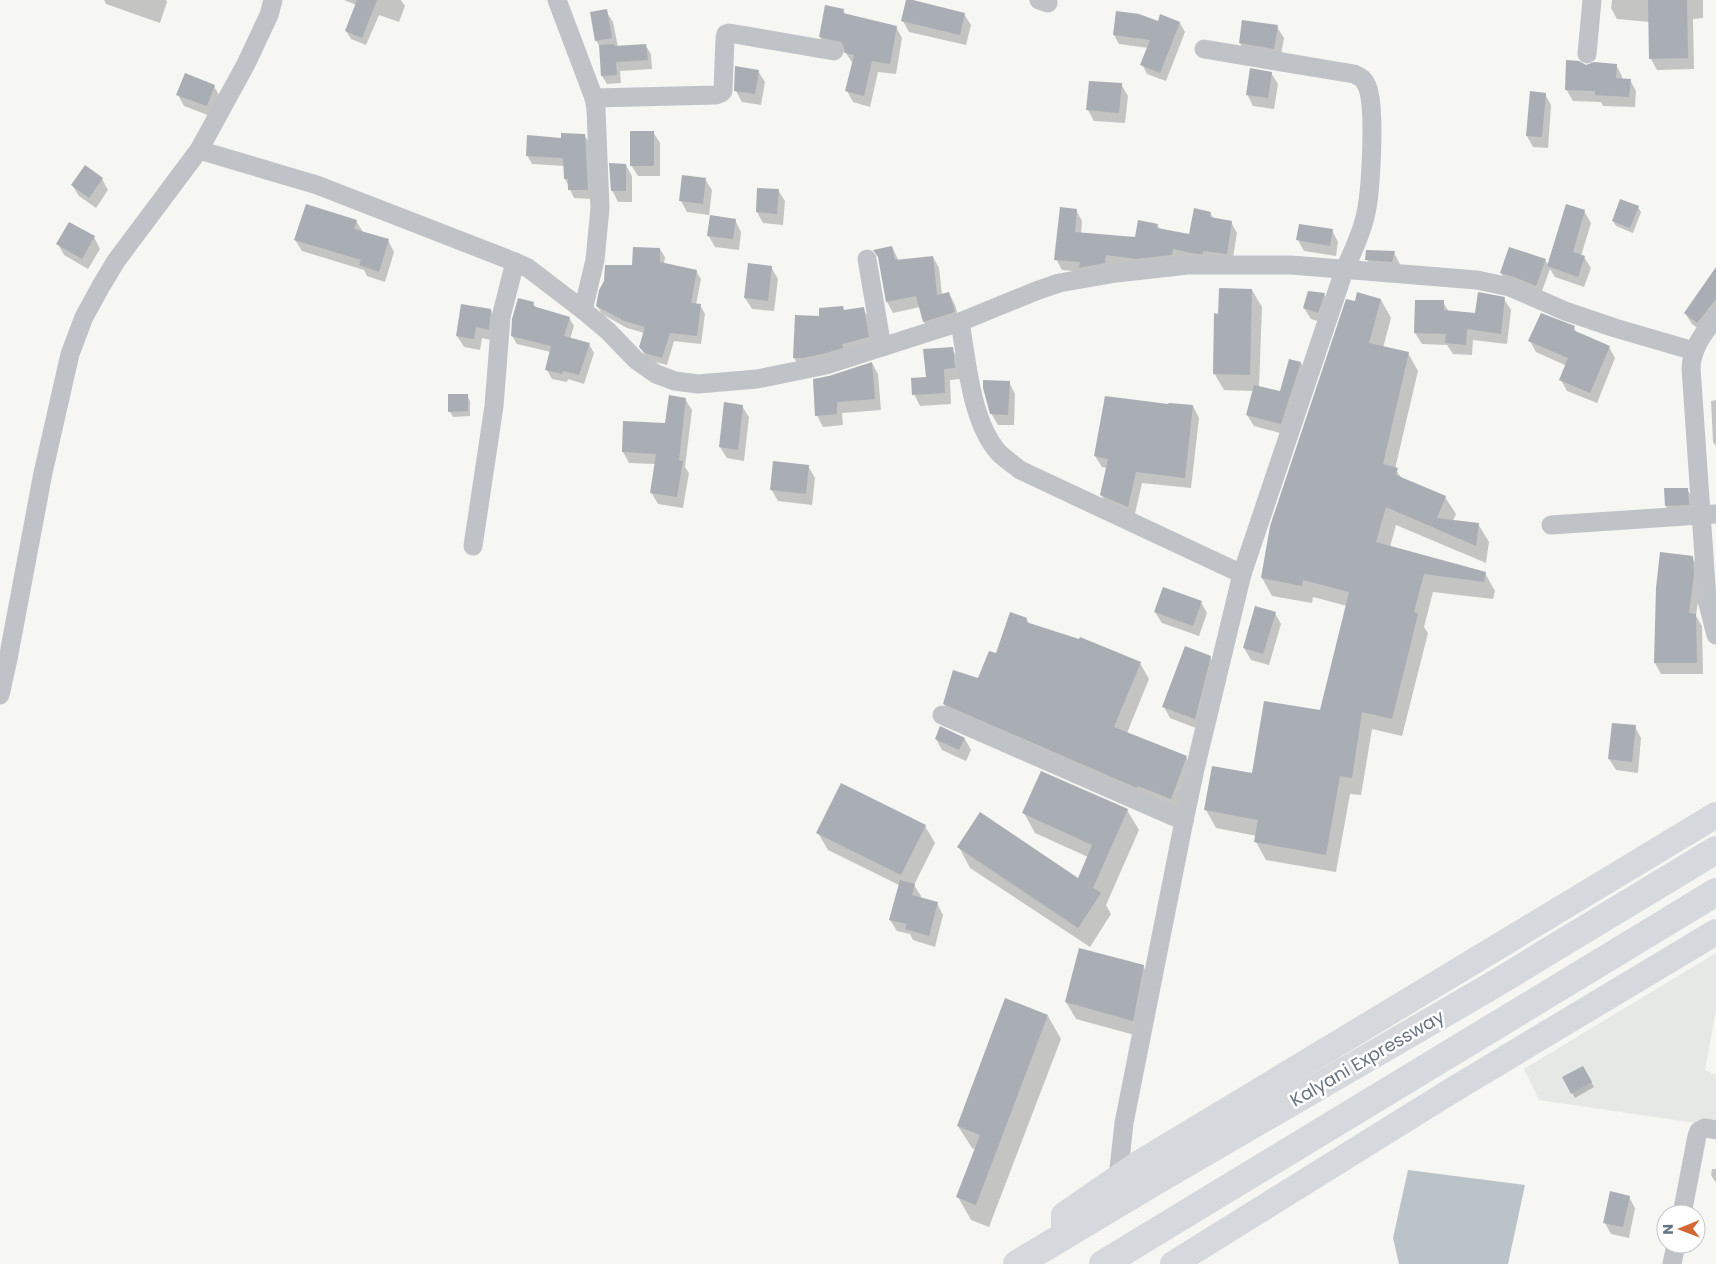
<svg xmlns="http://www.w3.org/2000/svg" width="1716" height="1264" font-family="Poppins,sans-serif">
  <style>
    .built { fill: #e6e8e6 }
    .water { fill: #bac3c8 }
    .shadow { fill: #0003 }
    .building { fill: #a8aeb4 }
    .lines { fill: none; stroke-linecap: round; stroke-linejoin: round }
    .street { stroke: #bfc2c6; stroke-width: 19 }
    .secondary { stroke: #d5d8dc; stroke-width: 26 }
    .highway { stroke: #d5d8dc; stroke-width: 28 }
    .labels { text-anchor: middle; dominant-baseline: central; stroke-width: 5; stroke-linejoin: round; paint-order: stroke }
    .street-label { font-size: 18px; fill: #677481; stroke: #fff }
  </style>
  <rect width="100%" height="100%" fill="#f6f6f3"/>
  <polygon class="built" points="1716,953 1716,1010 1705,1070 1716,1075 1716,1126 1539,1100 1524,1069"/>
  <polygon class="water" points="1408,1170 1525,1185 1508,1264 1399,1264 1393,1238"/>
  <g class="shadow">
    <polygon points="104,0 166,0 167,2 160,23 106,4"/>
    <polygon points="344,0 401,0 405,6 399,22 379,15 366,45 351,39 346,31 356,5"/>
    <polygon points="907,0 964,14 971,25 966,45 909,32 903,21"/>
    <polygon points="1612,0 1703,0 1703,18 1693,19 1694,69 1657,70 1651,59 1650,22 1617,19 1611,8"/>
    <polygon points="843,10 846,15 896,27 902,38 896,74 878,72 870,107 853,102 847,91 853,64 846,53 826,48 820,37"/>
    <polygon points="606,11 613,22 618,47 646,46 651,54 652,69 620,71 621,83 607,84 602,76 600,47 596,40"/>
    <polygon points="1158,22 1180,23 1185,32 1166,81 1147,74 1142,64 1148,48 1119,44 1114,35"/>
    <polygon points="1277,27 1284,38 1280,60 1246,54 1240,43"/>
    <polygon points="1616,65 1622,76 1622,80 1630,80 1636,91 1635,107 1603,106 1601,102 1573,101 1566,89 1586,67"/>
    <polygon points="758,71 765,82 761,105 742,102 736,91"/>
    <polygon points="1271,73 1278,84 1274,109 1253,106 1247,94"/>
    <polygon points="1121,84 1128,96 1125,123 1094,121 1088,110"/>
    <polygon points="214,86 220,97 213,117 184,106 178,95"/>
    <polygon points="1545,94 1551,105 1548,148 1533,147 1527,136"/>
    <polygon points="653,132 660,143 660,176 638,176 631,165"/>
    <polygon points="584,135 590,143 592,199 574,198 565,179 565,166 532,164 527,155 562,139"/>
    <polygon points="626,165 632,176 632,202 618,202 612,190"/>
    <polygon points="102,179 108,190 96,208 79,196 72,185"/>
    <polygon points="705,179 712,190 709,215 687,212 681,201"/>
    <polygon points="778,190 785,201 783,225 763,223 757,212"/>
    <polygon points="1638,207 1641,212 1633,233 1616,226 1613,221"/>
    <polygon points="1076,210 1082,221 1081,234 1136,239 1157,225 1160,229 1190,235 1210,213 1214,219 1231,222 1237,233 1232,264 1083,272 1062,270 1056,259"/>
    <polygon points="1584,211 1591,223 1581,256 1584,257 1591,268 1584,287 1555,277 1550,269 1541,294 1506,282 1501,273 1545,260 1549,266"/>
    <polygon points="735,220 741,232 739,250 715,247 708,235"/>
    <polygon points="356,221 363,232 388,240 394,252 385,282 367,276 364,270 302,251 295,240"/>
    <polygon points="1332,230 1338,242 1336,256 1304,251 1298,240"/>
    <polygon points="94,237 100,249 88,269 64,255 58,244"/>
    <polygon points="892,247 899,261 933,257 939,268 942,295 949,293 955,305 960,323 931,333 924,322 920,307 893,313 887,302 880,259"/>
    <polygon points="660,249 665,257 664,264 696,271 701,279 696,305 700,305 705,314 701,344 674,341 667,365 651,361 645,355 640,347 644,333 627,328 602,314 597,306 633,266"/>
    <polygon points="1394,253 1400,264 1398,273 1373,271 1367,259"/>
    <polygon points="771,267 778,279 774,311 752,309 745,298"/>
    <polygon points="1716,269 1716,317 1704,333 1692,324 1685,313"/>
    <polygon points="1252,290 1262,307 1259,387 1281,393 1290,360 1301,363 1307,375 1287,435 1254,426 1247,415 1253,391 1224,390 1214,373"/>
    <polygon points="1324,294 1330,305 1324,323 1311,319 1304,308"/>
    <polygon points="1504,299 1511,310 1507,344 1473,340 1472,355 1453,354 1447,345 1422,344 1415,333 1443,302 1449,312 1476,314"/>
    <polygon points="1381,300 1391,318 1383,348 1408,353 1418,371 1395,469 1403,480 1445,497 1456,514 1453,521 1478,524 1489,542 1486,563 1396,525 1390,547 1485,573 1495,591 1493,599 1433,592 1424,627 1428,633 1402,736 1372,729 1361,795 1350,794 1336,872 1266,860 1256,842 1257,836 1216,828 1206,810 1253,775 1321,711 1347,606 1313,597 1312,603 1272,596 1262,578 1356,303"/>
    <polygon points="533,303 536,308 569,318 574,326 570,339 589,344 594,353 584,384 568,379 567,382 552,379 547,370 551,352 517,344 512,336"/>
    <polygon points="843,308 845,311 863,309 870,320 875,348 801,369 794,358 821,318"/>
    <polygon points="491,310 497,322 495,341 482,338 480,350 464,347 457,336"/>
    <polygon points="1574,327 1577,334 1609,347 1615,358 1597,403 1567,391 1561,380 1567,366 1536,352 1530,341"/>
    <polygon points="952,348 958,360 960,379 950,380 951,404 920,406 914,394"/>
    <polygon points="872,363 878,374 881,410 842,413 843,425 823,427 817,415"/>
    <polygon points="1009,382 1015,394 1014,425 998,425 991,413"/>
    <polygon points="467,395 470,401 470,416 453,417 450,412"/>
    <polygon points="685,399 692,410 685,467 689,473 683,508 658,504 651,492 656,464 629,463 623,452 666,424"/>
    <polygon points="1716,400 1716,446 1713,442 1711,401"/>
    <polygon points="742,406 749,417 744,461 727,458 720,447"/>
    <polygon points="1193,406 1199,418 1191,488 1142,483 1134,518 1108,506 1101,495 1107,468 1102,467 1095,456"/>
    <polygon points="808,466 815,478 812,505 778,501 771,489"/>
    <polygon points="1687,489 1694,500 1695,515 1672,517 1666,506"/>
    <polygon points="1692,557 1698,568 1700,587 1696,616 1702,626 1703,674 1661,674 1655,663"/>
    <polygon points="1201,602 1207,613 1199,636 1162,623 1155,612"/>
    <polygon points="1275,613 1281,624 1269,665 1251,660 1244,648"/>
    <polygon points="1026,619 1030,624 1140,663 1149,679 1127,733 1186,757 1195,773 1180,814 954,720 944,704 979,680"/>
    <polygon points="1210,657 1216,668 1201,730 1170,718 1164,707"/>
    <polygon points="1635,727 1641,738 1638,773 1616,770 1609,759"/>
    <polygon points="936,739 965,739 971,750 966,761 942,750"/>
    <polygon points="1127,810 1139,830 1106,905 1111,914 1090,947 970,868 959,847 1078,879 1088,857 1035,833 1024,813"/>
    <polygon points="925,826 935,843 914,885 921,896 920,899 937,903 943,915 935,947 913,940 910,934 897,931 890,920 899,885 828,850 818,833"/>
    <polygon points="1143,966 1153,984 1142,1037 1076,1019 1066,1002"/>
    <polygon points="1048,1016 1061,1039 989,1227 971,1220 958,1197 976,1150 972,1148 958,1126"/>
    <polygon points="1583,1067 1594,1087 1575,1098 1564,1078"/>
    <polygon points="1712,1169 1716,1169 1716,1183 1711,1175"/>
    <polygon points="1629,1197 1635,1208 1629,1238 1611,1234 1605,1223"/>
  </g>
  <g class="building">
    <polygon points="357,0 377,0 362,38 345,31"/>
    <polygon points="906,0 913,0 965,13 960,35 901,21"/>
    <polygon points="1648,0 1687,0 1688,58 1649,59"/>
    <polygon points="825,5 844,9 843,13 897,26 890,64 872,61 864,96 845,91 854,55 845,53 844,47 841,42 819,37"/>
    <polygon points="607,9 612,38 595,41 590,12"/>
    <polygon points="1116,11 1139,14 1158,21 1160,14 1180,22 1160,73 1140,65 1150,40 1113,35"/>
    <polygon points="1242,20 1278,25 1274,49 1239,43"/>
    <polygon points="614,44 614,46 646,44 648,60 616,62 617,75 601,76 599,45"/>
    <polygon points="1566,60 1579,61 1586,65 1594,62 1617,64 1616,78 1631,79 1629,97 1595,95 1595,91 1565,90"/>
    <polygon points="735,66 759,70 755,94 734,91"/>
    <polygon points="1250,68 1272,72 1268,98 1246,95"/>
    <polygon points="185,73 215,85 207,106 176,95"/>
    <polygon points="1089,81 1122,83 1119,113 1086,110"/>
    <polygon points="1530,91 1546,93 1542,137 1526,136"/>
    <rect x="630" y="131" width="24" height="35"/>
    <polygon points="561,133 585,134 588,190 568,190 568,179 564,179 563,158 526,156 527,135 561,138"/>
    <polygon points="609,163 626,164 626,191 611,191"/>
    <polygon points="85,165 103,178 89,198 71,185"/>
    <polygon points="682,175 706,178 703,204 679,201"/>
    <polygon points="757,188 779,189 777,214 756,212"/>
    <polygon points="1620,199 1639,206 1630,228 1612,221"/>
    <polygon points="306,204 357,220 354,229 389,239 379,272 359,265 361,260 294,240"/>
    <polygon points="1566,204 1585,210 1573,252 1585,256 1578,277 1547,266"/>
    <polygon points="1060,207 1077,209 1075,232 1135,237 1138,220 1158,224 1157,228 1189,234 1194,208 1211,212 1210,217 1232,221 1227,254 1203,251 1203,254 1196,254 1173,249 1172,255 1137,259 1106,255 1105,263 1079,268 1080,262 1054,260"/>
    <polygon points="710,215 736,219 733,239 707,236"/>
    <polygon points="69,222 95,236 82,259 56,244"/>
    <polygon points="1299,224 1333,229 1330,246 1296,240"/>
    <polygon points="892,246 895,260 933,256 937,295 949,292 955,312 923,322 916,296 886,302 878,257 873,250"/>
    <polygon points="633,247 660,248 660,262 697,270 691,303 701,304 697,336 670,333 662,358 645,353 639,347 645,327 621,320 621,319 596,306 599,290 604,281 605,265 632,265"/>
    <polygon points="1509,247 1546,259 1536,286 1514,277 1500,273"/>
    <polygon points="1366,250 1395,251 1392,262 1365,260"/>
    <polygon points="748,263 772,266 768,301 744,298"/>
    <polygon points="1716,267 1716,299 1697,323 1684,313"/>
    <polygon points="1219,288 1252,289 1250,375 1213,374 1214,313 1218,314"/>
    <polygon points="1308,291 1325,293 1318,313 1303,308"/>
    <polygon points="1357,292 1381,299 1369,343 1409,352 1383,464 1398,468 1396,475 1446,496 1437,518 1479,523 1476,546 1386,507 1376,542 1486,572 1484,582 1424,574 1414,612 1418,614 1392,719 1362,712 1352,778 1340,776 1326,855 1254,842 1258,820 1204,810 1212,766 1252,773 1264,701 1320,710 1349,592 1303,580 1302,586 1261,578 1270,526 1346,299 1355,301"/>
    <polygon points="1478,292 1505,297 1501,334 1467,329 1466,345 1445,343 1446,334 1414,333 1415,300 1444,300 1444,310 1475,313"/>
    <polygon points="518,298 534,302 533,306 570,317 564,336 590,343 579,375 563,371 562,374 545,370 551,346 511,336 512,319"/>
    <polygon points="461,304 491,309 489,330 476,327 474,339 456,336"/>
    <polygon points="843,306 844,310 864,307 869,337 842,344 843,348 823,354 802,358 793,358 795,315 819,316 819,308"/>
    <polygon points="1541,313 1575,326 1573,330 1610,346 1590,393 1559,380 1568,358 1528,341"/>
    <polygon points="953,347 955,368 944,369 945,393 912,395 911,378 926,377 923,349"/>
    <polygon points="1289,359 1301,362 1281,424 1246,415 1254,385 1280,391"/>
    <polygon points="872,362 875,399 837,402 837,414 815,416 813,379 829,376"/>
    <polygon points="983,380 1010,381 1008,415 990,414 983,388"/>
    <polygon points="448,394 468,394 468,411 448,412"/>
    <polygon points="669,395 686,398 679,460 683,461 677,497 650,493 656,454 622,452 623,421 665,423"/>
    <polygon points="1105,396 1168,404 1169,403 1193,405 1185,478 1136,472 1128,507 1100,495 1108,459 1094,456"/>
    <polygon points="724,402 743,405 738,450 719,447"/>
    <polygon points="773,461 809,465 806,494 770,490"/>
    <polygon points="1664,488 1688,488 1689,505 1665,506"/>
    <polygon points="1660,552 1693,556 1694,575 1689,613 1696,614 1697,663 1654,663 1656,588"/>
    <polygon points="1163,587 1202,601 1193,626 1154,612"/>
    <polygon points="1255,606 1276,612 1263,654 1243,648"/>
    <polygon points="1010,612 1027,618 1026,622 1079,639 1080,637 1141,662 1114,727 1187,756 1171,799 1138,786 1137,788 943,704 953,670 978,678 989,651 996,653"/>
    <polygon points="1185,646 1211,656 1195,719 1162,707"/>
    <polygon points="1612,723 1636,725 1632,762 1608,759"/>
    <polygon points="940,726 965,738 959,750 935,739"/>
    <polygon points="1041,771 1128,809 1093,888 1101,893 1078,928 957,847 980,812 1078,878 1092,845 1022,813"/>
    <polygon points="841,783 926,825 901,875 816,833"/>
    <polygon points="900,880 915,884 912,895 938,902 929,936 905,929 907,924 889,920"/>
    <polygon points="1079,948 1144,965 1133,1021 1065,1002"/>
    <polygon points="1005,998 1048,1015 976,1205 956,1197 980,1135 957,1126"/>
    <polygon points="1583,1066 1592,1082 1571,1094 1562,1077"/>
    <polygon points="1610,1191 1630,1196 1623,1227 1603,1223"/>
  </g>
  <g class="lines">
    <g class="street">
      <polyline points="557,0 594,98 596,109 600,208 595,260 583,310"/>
      <polyline points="1039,0 1048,3"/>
      <polyline points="1587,54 1592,0"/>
      <polyline points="594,98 716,95 721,93 723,91 725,38 726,34 729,33 834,51"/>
      <polyline points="199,150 317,185 515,262 528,268 583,310 608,331 636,360 656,374 675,381 698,384 757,379 826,365 960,322 1036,291 1059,283 1116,273 1188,265 1291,265 1477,280 1510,287 1565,311 1615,328 1694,351"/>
      <polyline points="867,259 882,347"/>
      <path d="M1716,317C1704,333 1692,347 1691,368L1707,600L1716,635"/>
      <path d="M960,322C967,362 971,422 999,453C1005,459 1013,464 1020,470L1242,574"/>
      <polyline points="1551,525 1716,514"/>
      <polyline points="473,546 494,406 501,317 515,262"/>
      <polyline points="0,695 8,659 43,473 70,354 84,317 101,286 116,261 199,150 246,64 269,15 273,0"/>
      <polyline points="942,715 1184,821"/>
      <path d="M1118,1178L1124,1123L1184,821L1195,769L1242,574L1344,271C1352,253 1361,235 1365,217C1371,194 1376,106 1367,86C1364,79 1361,77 1354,74L1204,49"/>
      <polyline points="1682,1214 1697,1136 1699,1131 1705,1128 1716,1130"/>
      <polyline points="1672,1264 1676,1244"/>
    </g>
    <g class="secondary">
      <polyline points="1064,1236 1064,1215 1138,1164 1716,815"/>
      <polyline points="1173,1264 1451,1091 1716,932"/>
    </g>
    <g class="highway">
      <polyline points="1017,1264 1154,1182 1493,985 1716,850"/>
      <polyline points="1103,1264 1716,892"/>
    </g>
  </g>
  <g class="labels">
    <g class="street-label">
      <text transform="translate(1367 1058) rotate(-30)">Kalyani Expressway</text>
    </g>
  </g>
  <g transform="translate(1681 1229) rotate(269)"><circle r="24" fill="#ffffff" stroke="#c2c7cd"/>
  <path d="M0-4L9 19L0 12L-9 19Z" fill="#d46734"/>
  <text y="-8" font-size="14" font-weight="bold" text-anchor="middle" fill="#677481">N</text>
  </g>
</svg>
